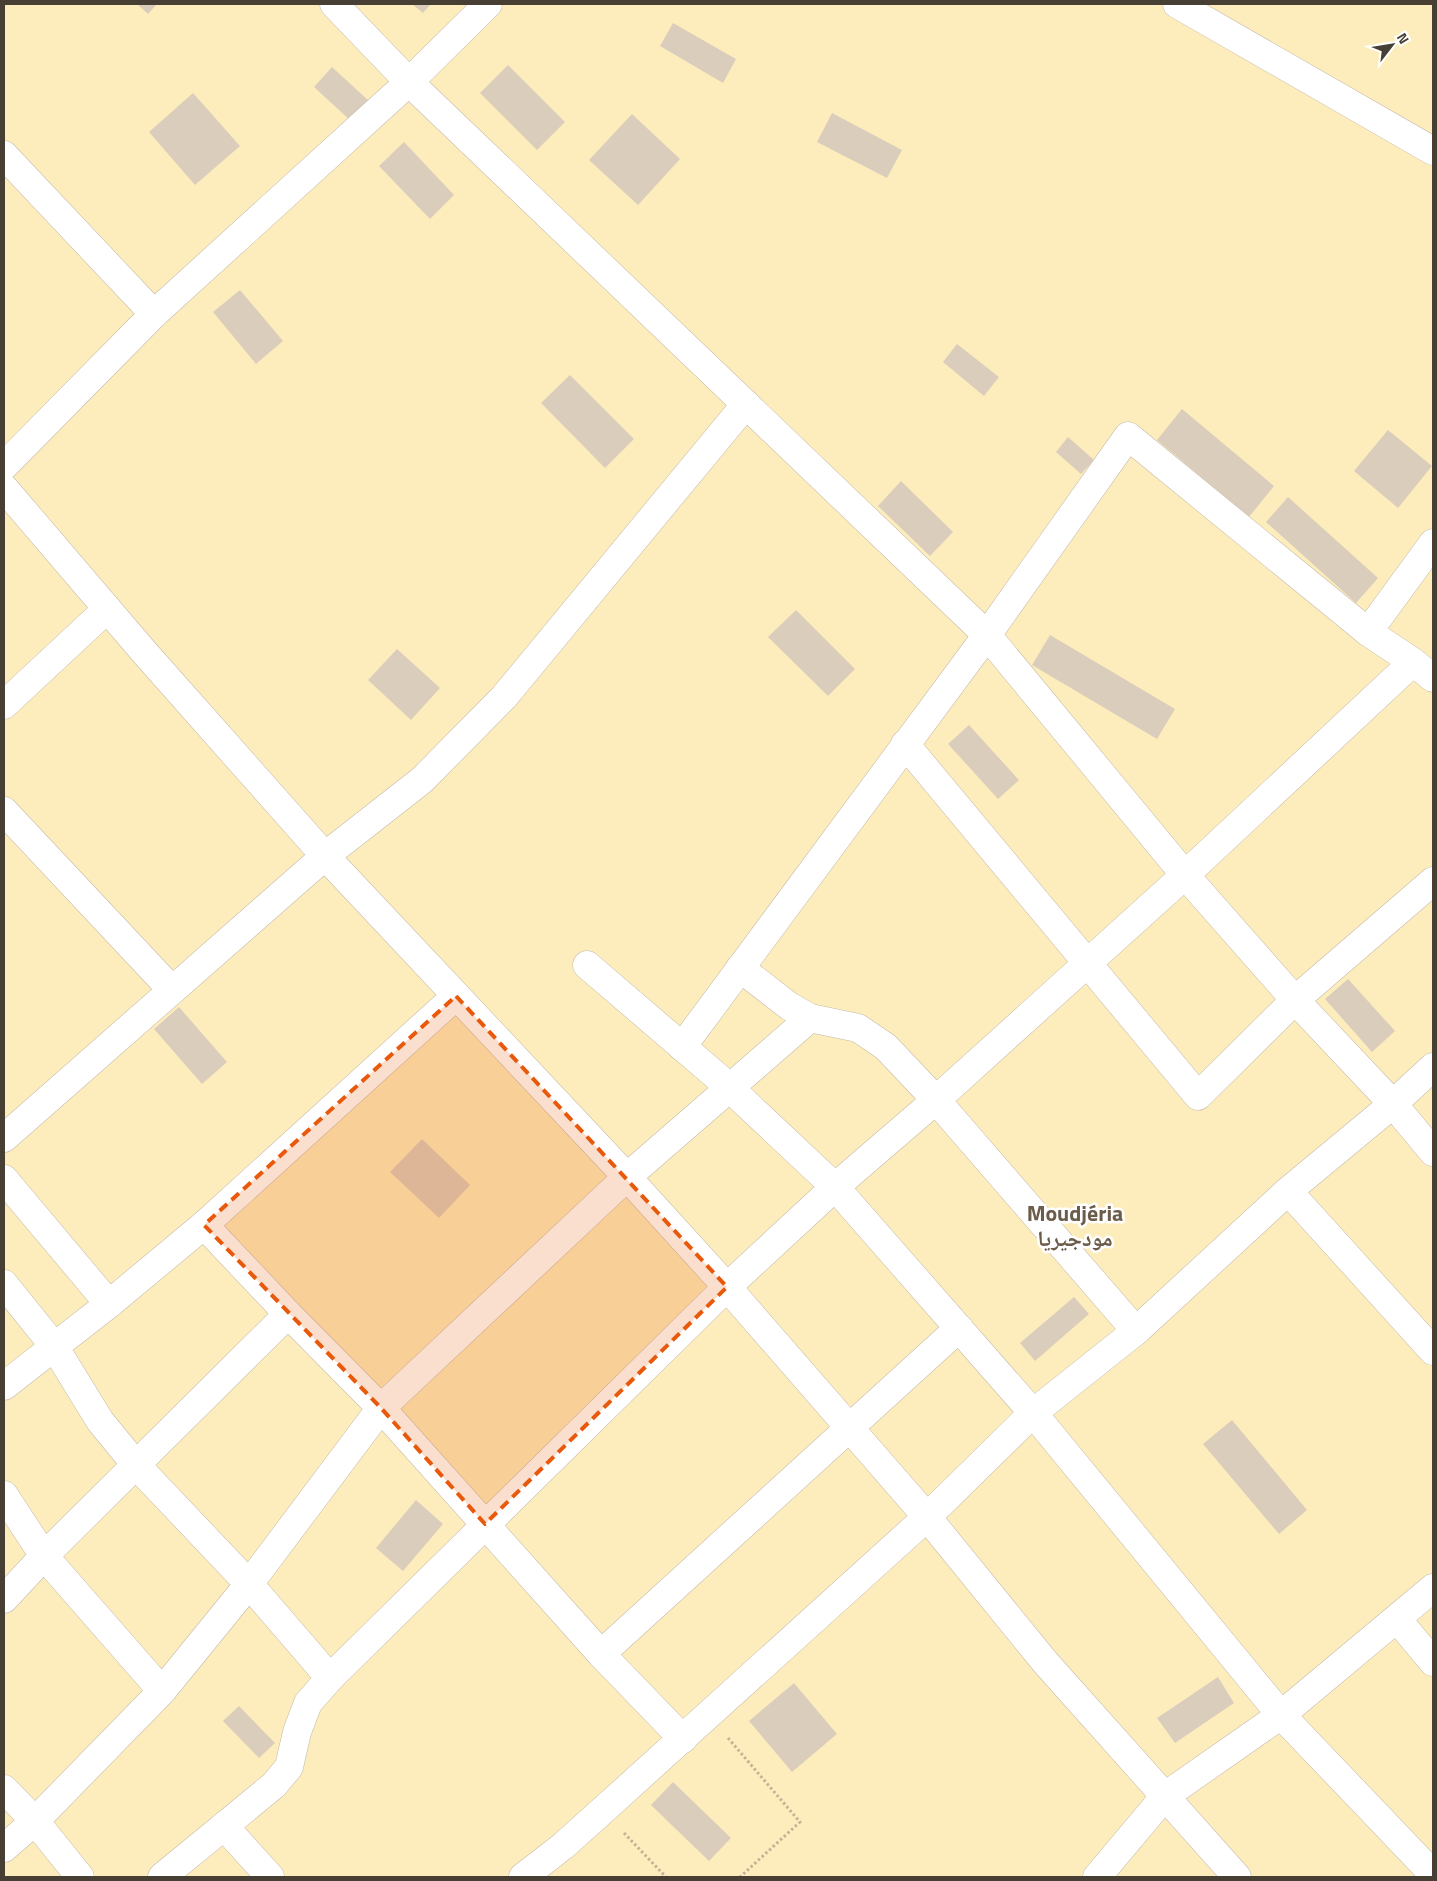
<svg xmlns="http://www.w3.org/2000/svg" width="1437" height="1881" font-family="'Titillium Web','Noto Naskh Arabic',sans-serif">
  <style>
    .sand { fill: #feedbc }
    .building { fill: #dbcdbc }
    .lines { fill: none; stroke-linecap: round; stroke-linejoin: round }
    .minor-casing { stroke: #c4b9a9; stroke-width: 29 }
    .path { stroke: #c5b296; stroke-width: 3; stroke-dasharray: 2.5 2.5; stroke-linecap: butt }
    .minor { stroke: #fff; stroke-width: 28 }
    .marked { fill: #e8590c; fill-opacity: 0.2; stroke: #e8590c; stroke-width: 4; stroke-dasharray: 10 6; stroke-linejoin: round }
    .labels { text-anchor: middle; dominant-baseline: central; stroke-width: 5; stroke-linejoin: round; paint-order: stroke }
    .town-label { font-size: 22px; font-weight: bold; fill: #6c5c4a; stroke: #fff }
  </style>
  <rect width="100%" height="100%" fill="#f5efe5"/>
  <rect class="sand" x="4" y="4" width="1429" height="1873"/>
  <g class="building">
    <polygon points="137,4 157,4 148,14"/>
    <polygon points="412,4 431,4 423,13"/>
    <polygon points="673,23 736,59 723,83 660,46"/>
    <polygon points="508,65 565,122 537,150 480,93"/>
    <polygon points="332,67 369,101 351,121 314,87"/>
    <polygon points="193,93 240,146 195,185 149,132"/>
    <polygon points="832,113 902,150 887,178 817,142"/>
    <polygon points="632,114 680,159 638,205 589,160"/>
    <polygon points="404,142 454,195 430,219 379,166"/>
    <polygon points="240,290 283,341 256,364 213,312"/>
    <polygon points="957,344 999,377 984,396 943,362"/>
    <polygon points="570,375 634,439 605,468 541,403"/>
    <polygon points="1182,409 1274,486 1249,517 1157,440"/>
    <polygon points="1388,430 1432,466 1398,508 1354,471"/>
    <polygon points="1068,437 1094,460 1081,474 1056,452"/>
    <polygon points="901,481 953,532 930,556 878,506"/>
    <polygon points="1288,497 1378,578 1356,603 1266,522"/>
    <polygon points="796,610 855,669 828,696 768,637"/>
    <polygon points="1050,635 1175,709 1157,739 1032,665"/>
    <polygon points="397,649 440,688 411,720 368,680"/>
    <polygon points="969,725 1019,780 998,799 948,744"/>
    <polygon points="1348,979 1395,1031 1372,1052 1325,999"/>
    <polygon points="179,1007 227,1062 202,1084 154,1029"/>
    <polygon points="422,1139 470,1185 439,1218 390,1172"/>
    <polygon points="1074,1297 1089,1314 1035,1361 1020,1343"/>
    <polygon points="1232,1420 1307,1510 1279,1534 1203,1444"/>
    <polygon points="416,1500 443,1524 403,1571 376,1548"/>
    <polygon points="1218,1677 1234,1703 1175,1743 1157,1718"/>
    <polygon points="794,1683 837,1734 792,1772 749,1721"/>
    <polygon points="239,1706 275,1743 259,1758 223,1721"/>
    <polygon points="673,1782 731,1838 709,1861 651,1805"/>
  </g>
  <g class="lines">
    <g class="minor-casing">
      <g id="minor">
        <polyline points="334,4 409,82 987,635 1185,875 1295,1000 1393,1104 1433,1152"/>
        <polyline points="1177,4 1433,151"/>
        <polyline points="4,155 154,314"/>
        <polyline points="4,466 154,314 409,82 488,4"/>
        <polyline points="4,488 145,653 325,856 627,1177 727,1287 927,1517 1045,1662 1237,1877"/>
        <polyline points="1368,632 1433,543"/>
        <polyline points="4,705 107,609"/>
        <polyline points="905,744 1198,1096 1295,1000 1433,881"/>
        <polyline points="4,811 172,990"/>
        <polyline points="587,965 720,1079 835,1187 1033,1413 1281,1715 1433,1874"/>
        <polyline points="740,968 789,1006 810,1018 858,1028 886,1047 936,1100 1136,1331"/>
        <polyline points="682,1047 987,635 1128,436 1368,632 1413,662 1433,678"/>
        <polyline points="4,1138 325,856 422,780 504,697 746,404"/>
        <polyline points="4,1179 109,1304"/>
        <polyline points="1288,1191 1433,1351"/>
        <polyline points="204,1225 288,1314 381,1408 601,1654 683,1739"/>
        <polyline points="4,1284 54,1346 100,1421 136,1465 249,1584 330,1678"/>
        <polyline points="4,1386 109,1304 204,1225 456,996"/>
        <polyline points="4,1495 44,1556 162,1691"/>
        <polyline points="4,1599 44,1556 288,1314"/>
        <polyline points="1397,1619 1433,1662"/>
        <polyline points="601,1654 959,1328"/>
        <polyline points="4,1789 35,1821 80,1877"/>
        <polyline points="224,1826 270,1877"/>
        <polyline points="4,1848 35,1821 162,1691 249,1584 381,1408 627,1177 810,1018"/>
        <polyline points="162,1877 274,1785 289,1767 297,1732 308,1703 330,1678 727,1287 835,1187 936,1100 1185,875 1413,662"/>
        <polyline points="523,1877 563,1846 602,1811 927,1517 1033,1413 1136,1331 1288,1191 1393,1104 1433,1067"/>
        <polyline points="1097,1877 1165,1796 1281,1715 1433,1588"/>
      </g>
    </g>
    <g class="path">
      <polyline points="728,1738 800,1822 740,1877"/>
      <polyline points="624,1833 666,1877"/>
    </g>
    <use href="#minor" class="minor"/>
  </g>
  <path class="marked" d="M456,996L727,1287L485,1524L381,1408L204,1225Z"/>
  <g class="labels">
    <g class="town-label">
      <text x="1075" y="1213">Moudjéria<tspan x="1075" dy="25">مودجيريا</tspan></text>
    </g>
  </g>
  <rect width="1437" height="1881" fill="none" stroke="#483f34" stroke-width="10"/>
  <g transform="translate(1392 45) rotate(59)" stroke="#ffffff" stroke-width="4" paint-order="stroke">
  <path d="M0-4L9 19L0 12L-9 19Z" fill="#483f34"/>
  <text y="-8" font-size="14" font-weight="bold" text-anchor="middle" fill="#483f34">N</text>
  </g>
</svg>
